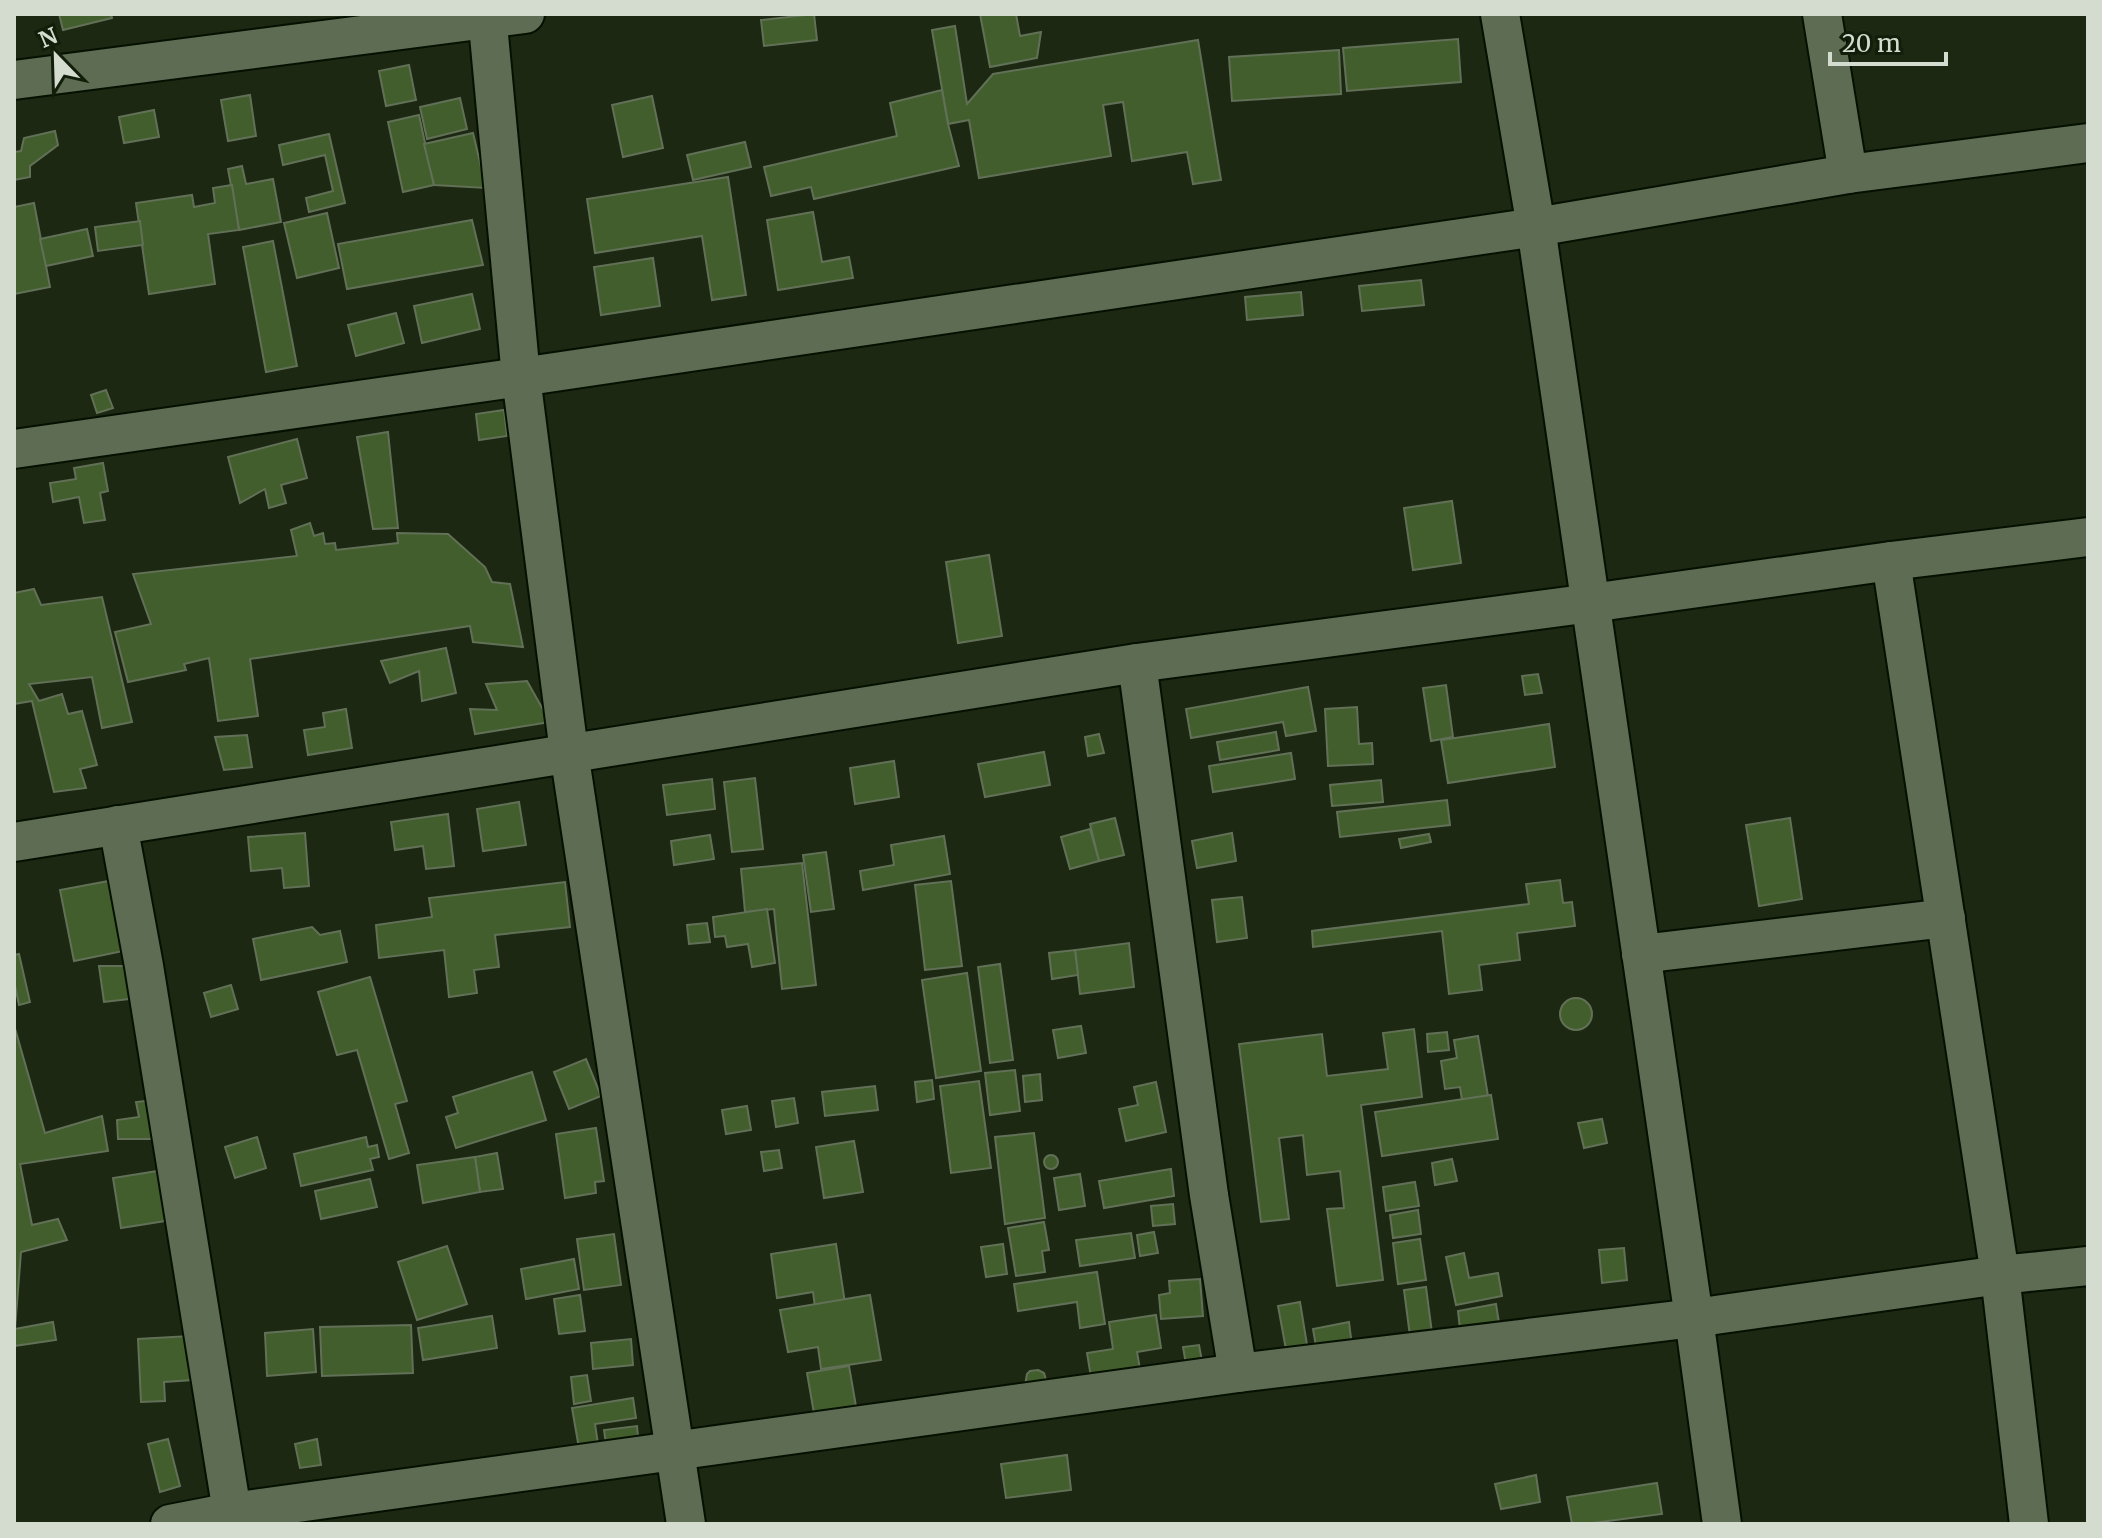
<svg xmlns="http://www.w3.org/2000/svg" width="2102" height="1538" font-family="Merriweather,serif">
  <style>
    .building { fill: #425e2c; stroke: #617057; stroke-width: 2 }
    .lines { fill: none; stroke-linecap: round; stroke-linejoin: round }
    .minor-casing { stroke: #061001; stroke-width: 42 }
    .minor { stroke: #5d6c53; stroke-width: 38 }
  </style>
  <rect width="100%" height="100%" fill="#1c2812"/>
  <g class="building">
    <polygon points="59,14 111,14 112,18 63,30"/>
    <polygon points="814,14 817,40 764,46 761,20"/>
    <polygon points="980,14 1016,14 1020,36 1041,32 1037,58 990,67"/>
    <polygon points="955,26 967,104 993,74 1198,40 1221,180 1193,184 1187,152 1132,161 1123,102 1103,105 1111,156 979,178 969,120 948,124 932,30"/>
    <polygon points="1458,39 1461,82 1347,91 1343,48"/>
    <polygon points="1339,50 1341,94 1232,101 1229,57"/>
    <polygon points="409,65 416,100 386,106 379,71"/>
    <polygon points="942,90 948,124 959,166 814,199 811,187 771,196 764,167 897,136 890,103"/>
    <polygon points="250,95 256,136 228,141 221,100"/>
    <polygon points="652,96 663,148 623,157 612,105"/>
    <polygon points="460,98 467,129 427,139 420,107"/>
    <polygon points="154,110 159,137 124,143 119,117"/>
    <polygon points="419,115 434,185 403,192 388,122"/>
    <polygon points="55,131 58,145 30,166 30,177 14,180 14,152 21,151 24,138"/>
    <polygon points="473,133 486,188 434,185 424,144"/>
    <polygon points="329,134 345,203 309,212 306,198 333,191 325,155 283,165 279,145"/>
    <polygon points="745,142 751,167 693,180 687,155"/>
    <polygon points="242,166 246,184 273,179 281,222 239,230 228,169"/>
    <polygon points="728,177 746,295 712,300 702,236 595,253 587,199"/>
    <polygon points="232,185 239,230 208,234 215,284 149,294 136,203 192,195 194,207 215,203 213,188"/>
    <polygon points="34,203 50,287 14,294 14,207"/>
    <polygon points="813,212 822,262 849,257 853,278 778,290 767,220"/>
    <polygon points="327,213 339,268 297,278 284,223"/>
    <polygon points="472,220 483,265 347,289 338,244"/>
    <polygon points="140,221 143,245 98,251 95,227"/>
    <polygon points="87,229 93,256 46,266 40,239"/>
    <polygon points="273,241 297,366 266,372 243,247"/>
    <polygon points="653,258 660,306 601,315 594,267"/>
    <polygon points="1421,280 1424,305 1362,311 1359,286"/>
    <polygon points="1301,292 1303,315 1247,320 1245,297"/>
    <polygon points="472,294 480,329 422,343 414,306"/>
    <polygon points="396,313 404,343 356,356 348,325"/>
    <polygon points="106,390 113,408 97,413 91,395"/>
    <polygon points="504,410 507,436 479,440 476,414"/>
    <polygon points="388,432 398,528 373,529 357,437"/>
    <polygon points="297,439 307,478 281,485 286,503 269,508 265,489 240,503 228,457"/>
    <polygon points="103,463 108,491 100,493 105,520 84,523 79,497 53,502 50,483 76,479 74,468"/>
    <polygon points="1452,501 1461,563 1413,570 1404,508"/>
    <polygon points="310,523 314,536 323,533 325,544 335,543 336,550 398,543 397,533 448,534 485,567 492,582 510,584 523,647 473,642 470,626 250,659 258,716 218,721 209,658 184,664 186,670 128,682 115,632 151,624 133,574 297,556 291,530"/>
    <polygon points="989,555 1002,636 958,643 946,562"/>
    <polygon points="34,589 41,605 102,597 132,722 102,728 92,677 29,684 39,701 62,694 68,714 82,711 97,765 80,769 86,788 54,792 32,701 14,704 14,593"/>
    <polygon points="446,648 456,693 422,701 419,671 390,683 381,661"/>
    <polygon points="1538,674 1542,693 1525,695 1522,676"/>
    <polygon points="527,681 550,722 475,734 470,709 497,710 486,684"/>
    <polygon points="1446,685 1453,737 1431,741 1423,688"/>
    <polygon points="1308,687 1316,731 1286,736 1283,722 1191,738 1186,709"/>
    <polygon points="1357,707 1359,744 1372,743 1373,764 1328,766 1325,709"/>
    <polygon points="346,709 352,748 308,755 304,730 325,727 323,713"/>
    <polygon points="1549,724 1555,767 1448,783 1441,740"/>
    <polygon points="1276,732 1279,750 1220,760 1217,742"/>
    <polygon points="1099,734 1104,753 1088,756 1085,737"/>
    <polygon points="247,735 252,767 224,770 215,737"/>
    <polygon points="1044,752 1050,785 985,797 978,764"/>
    <polygon points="1291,753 1295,779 1213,792 1209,766"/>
    <polygon points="894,761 899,797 855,804 850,768"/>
    <polygon points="755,778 763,849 732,852 724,782"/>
    <polygon points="712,779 715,809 667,815 663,785"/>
    <polygon points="1381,780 1383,802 1332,806 1330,785"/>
    <polygon points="1447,800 1450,825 1340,837 1337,812"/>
    <polygon points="519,802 526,845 483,851 477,809"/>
    <polygon points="448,814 454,866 426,869 423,846 395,850 391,822"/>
    <polygon points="1115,818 1124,855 1099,861 1090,824"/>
    <polygon points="1790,818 1802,899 1759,906 1746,825"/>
    <polygon points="1090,829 1099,861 1070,869 1061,837"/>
    <polygon points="305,833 309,886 284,888 282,868 251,871 248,837"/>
    <polygon points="1232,833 1236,861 1197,868 1192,841"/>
    <polygon points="1429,834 1431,842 1401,848 1399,839"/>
    <polygon points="710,835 714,859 674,865 671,841"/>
    <polygon points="944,836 950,874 863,890 860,871 894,865 891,845"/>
    <polygon points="826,852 834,909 811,912 803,855"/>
    <polygon points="802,863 816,985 782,989 774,909 745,912 741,869"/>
    <polygon points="114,880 128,950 74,961 60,890"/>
    <polygon points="1560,880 1563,903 1572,902 1575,926 1517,933 1520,960 1479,965 1482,990 1449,994 1442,931 1313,947 1312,931 1529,904 1526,884"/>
    <polygon points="951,881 962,966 925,970 915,885"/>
    <polygon points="565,882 570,927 495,935 499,967 474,970 477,993 449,997 444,950 379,958 376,925 432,917 429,898"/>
    <polygon points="1242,897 1247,938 1217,942 1212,900"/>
    <polygon points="767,909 775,963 752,967 748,944 727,947 725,936 715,937 713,917"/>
    <polygon points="707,923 710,942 689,944 687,925"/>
    <polygon points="312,927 320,935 340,931 347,962 261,980 253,939"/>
    <polygon points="1129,943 1134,987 1080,994 1075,950"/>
    <polygon points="1075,950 1078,975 1052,979 1049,953"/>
    <polygon points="19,954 30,1002 19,1005 14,981 14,955"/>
    <polygon points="1000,964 1013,1060 990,1063 978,967"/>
    <polygon points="99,966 144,966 146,997 104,1002"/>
    <polygon points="967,973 981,1071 936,1078 922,980"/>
    <polygon points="370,977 407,1101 395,1104 409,1153 389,1159 357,1050 337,1055 318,992"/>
    <polygon points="231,985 238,1009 211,1017 204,993"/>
    <circle cx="1576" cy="1014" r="16"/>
    <polygon points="14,1025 45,1133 102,1116 108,1151 20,1164 32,1225 58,1219 67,1240 21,1252 15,1329 53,1322 56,1340 14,1346"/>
    <polygon points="1081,1026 1086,1053 1058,1058 1053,1030"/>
    <polygon points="1414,1029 1422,1097 1361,1105 1383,1280 1337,1286 1327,1209 1344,1208 1340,1171 1307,1175 1303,1135 1279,1138 1289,1219 1261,1222 1239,1044 1322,1034 1327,1076 1388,1069 1383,1033"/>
    <polygon points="1447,1032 1449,1050 1428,1052 1427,1034"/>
    <polygon points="1478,1036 1488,1096 1462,1100 1460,1087 1445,1089 1441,1061 1457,1058 1454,1040"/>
    <polygon points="586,1059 601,1096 569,1109 554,1072"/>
    <polygon points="1015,1070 1020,1111 990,1115 985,1073"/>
    <polygon points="532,1072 546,1120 456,1148 446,1117 458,1113 453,1097"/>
    <polygon points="1040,1074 1042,1100 1025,1102 1023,1076"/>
    <polygon points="932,1080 934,1099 917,1102 915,1082"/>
    <polygon points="979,1081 991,1168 951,1173 940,1086"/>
    <polygon points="1156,1082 1166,1132 1126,1141 1119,1109 1138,1105 1134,1087"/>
    <polygon points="875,1086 878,1110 825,1116 822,1092"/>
    <polygon points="1491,1095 1498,1139 1382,1156 1375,1112"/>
    <polygon points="794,1098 798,1123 776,1127 772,1101"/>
    <polygon points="153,1100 156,1139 118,1139 117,1120 139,1117 136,1102"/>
    <polygon points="747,1106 751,1130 726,1134 722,1110"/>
    <polygon points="1602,1119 1607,1143 1584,1148 1578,1123"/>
    <polygon points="596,1128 604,1181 595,1182 596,1193 565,1198 556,1134"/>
    <polygon points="1034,1133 1045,1218 1005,1224 995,1137"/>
    <polygon points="257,1137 266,1168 235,1178 225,1147"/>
    <polygon points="366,1137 368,1147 377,1145 379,1157 370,1159 373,1170 301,1186 294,1154"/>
    <polygon points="854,1141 863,1192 824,1198 816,1147"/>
    <polygon points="779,1150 782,1168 764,1171 761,1152"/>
    <polygon points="497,1153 503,1189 480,1192 475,1157"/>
    <circle cx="1051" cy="1162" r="7"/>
    <polygon points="475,1157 480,1192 423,1203 417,1165"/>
    <polygon points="1452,1159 1457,1181 1435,1185 1432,1163"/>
    <polygon points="1171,1169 1174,1196 1104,1208 1099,1181"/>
    <polygon points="164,1170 172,1220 121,1228 113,1178"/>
    <polygon points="1080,1174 1085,1206 1059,1210 1054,1178"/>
    <polygon points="370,1179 377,1207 321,1219 315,1191"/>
    <polygon points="1415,1182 1419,1206 1386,1211 1383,1187"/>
    <polygon points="1173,1204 1175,1224 1153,1226 1151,1206"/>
    <polygon points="1418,1210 1421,1234 1393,1238 1390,1215"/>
    <polygon points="1044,1222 1049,1250 1042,1251 1045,1272 1016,1276 1008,1228"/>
    <polygon points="1154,1232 1158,1253 1140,1256 1137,1235"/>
    <polygon points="1131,1233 1135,1258 1080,1266 1076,1240"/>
    <polygon points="614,1234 621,1285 584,1290 577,1239"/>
    <polygon points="1420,1239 1426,1280 1398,1284 1393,1243"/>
    <polygon points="836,1244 845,1303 837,1301 815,1307 813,1292 777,1298 771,1254"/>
    <polygon points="1003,1244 1007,1274 986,1277 981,1247"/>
    <polygon points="447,1246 467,1304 417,1320 398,1262"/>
    <polygon points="1624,1248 1627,1280 1602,1283 1599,1250"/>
    <polygon points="1464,1253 1469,1278 1498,1273 1502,1296 1456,1305 1446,1257"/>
    <polygon points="574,1259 579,1289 526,1299 521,1269"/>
    <polygon points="1097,1272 1105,1324 1080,1328 1077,1302 1018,1311 1014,1284"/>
    <polygon points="1200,1279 1203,1316 1161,1319 1159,1295 1170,1293 1169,1281"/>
    <polygon points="1426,1287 1432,1333 1410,1336 1404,1290"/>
    <polygon points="580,1295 585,1331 559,1334 554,1299"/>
    <polygon points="870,1295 881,1360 821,1369 818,1347 788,1352 780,1310"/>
    <polygon points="1300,1302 1308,1351 1287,1355 1278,1306"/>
    <polygon points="1496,1304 1499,1323 1460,1329 1458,1311"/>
    <polygon points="1156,1315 1161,1348 1137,1352 1141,1375 1092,1383 1087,1353 1113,1349 1109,1322"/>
    <polygon points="492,1316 497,1348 423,1360 418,1328"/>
    <polygon points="1349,1322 1352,1346 1317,1352 1313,1329"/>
    <polygon points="411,1325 413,1373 322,1376 320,1327"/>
    <polygon points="313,1329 316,1372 267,1376 265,1333"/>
    <polygon points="190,1336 193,1380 164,1382 165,1401 141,1402 138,1339"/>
    <polygon points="631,1339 633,1365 593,1369 591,1343"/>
    <polygon points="1199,1345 1202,1361 1186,1364 1183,1347"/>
    <polygon points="849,1366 858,1418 816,1425 807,1373"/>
    <polygon points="1038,1370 1044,1373 1047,1383 1025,1385 1027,1374 1030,1371"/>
    <polygon points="587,1375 591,1401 574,1404 571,1377"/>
    <polygon points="633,1398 636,1418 595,1424 599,1451 580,1454 572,1408"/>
    <polygon points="637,1426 639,1447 607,1451 604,1430"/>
    <polygon points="168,1439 180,1486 160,1492 148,1444"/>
    <polygon points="317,1439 321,1465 300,1468 295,1444"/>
    <polygon points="1067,1455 1071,1490 1006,1498 1001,1464"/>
    <polygon points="1536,1475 1540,1502 1501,1509 1495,1484"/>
    <polygon points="1657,1483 1662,1514 1585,1524 1572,1524 1567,1497"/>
  </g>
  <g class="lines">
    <g class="minor-casing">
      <g id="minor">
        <polyline points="487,14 521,377 569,752 686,1524"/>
        <polyline points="1500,14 1536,227 1694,1318 1722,1524"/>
        <polyline points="1822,14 1848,174"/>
        <polyline points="14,80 525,14"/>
        <polyline points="14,449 521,377 1536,227 1848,174 2088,143"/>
        <polyline points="1891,561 2000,1275 2029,1524"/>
        <polyline points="1137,663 1209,1195 1238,1373"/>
        <polyline points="118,825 144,966 232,1512"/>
        <polyline points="14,842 1137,663 1591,603 1891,561 2088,537"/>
        <polyline points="1641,954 1946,918"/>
        <polyline points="170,1524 232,1512 1238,1373 1694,1318 2000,1275 2088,1266"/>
      </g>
    </g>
    <use href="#minor" class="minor"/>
  </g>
  <rect width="2102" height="1538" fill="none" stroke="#d3dcce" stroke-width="32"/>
  <g transform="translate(56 56) rotate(337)" stroke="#121e09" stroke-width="6" paint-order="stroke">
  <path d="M0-6L14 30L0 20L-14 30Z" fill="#d3dcce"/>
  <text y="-12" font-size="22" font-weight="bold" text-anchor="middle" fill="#d3dcce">N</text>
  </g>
  <path d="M1830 52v12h116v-12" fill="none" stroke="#d3dcce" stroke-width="4"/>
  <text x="1842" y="52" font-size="24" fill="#d3dcce" stroke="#121e09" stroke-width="6" paint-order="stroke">20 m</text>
</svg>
